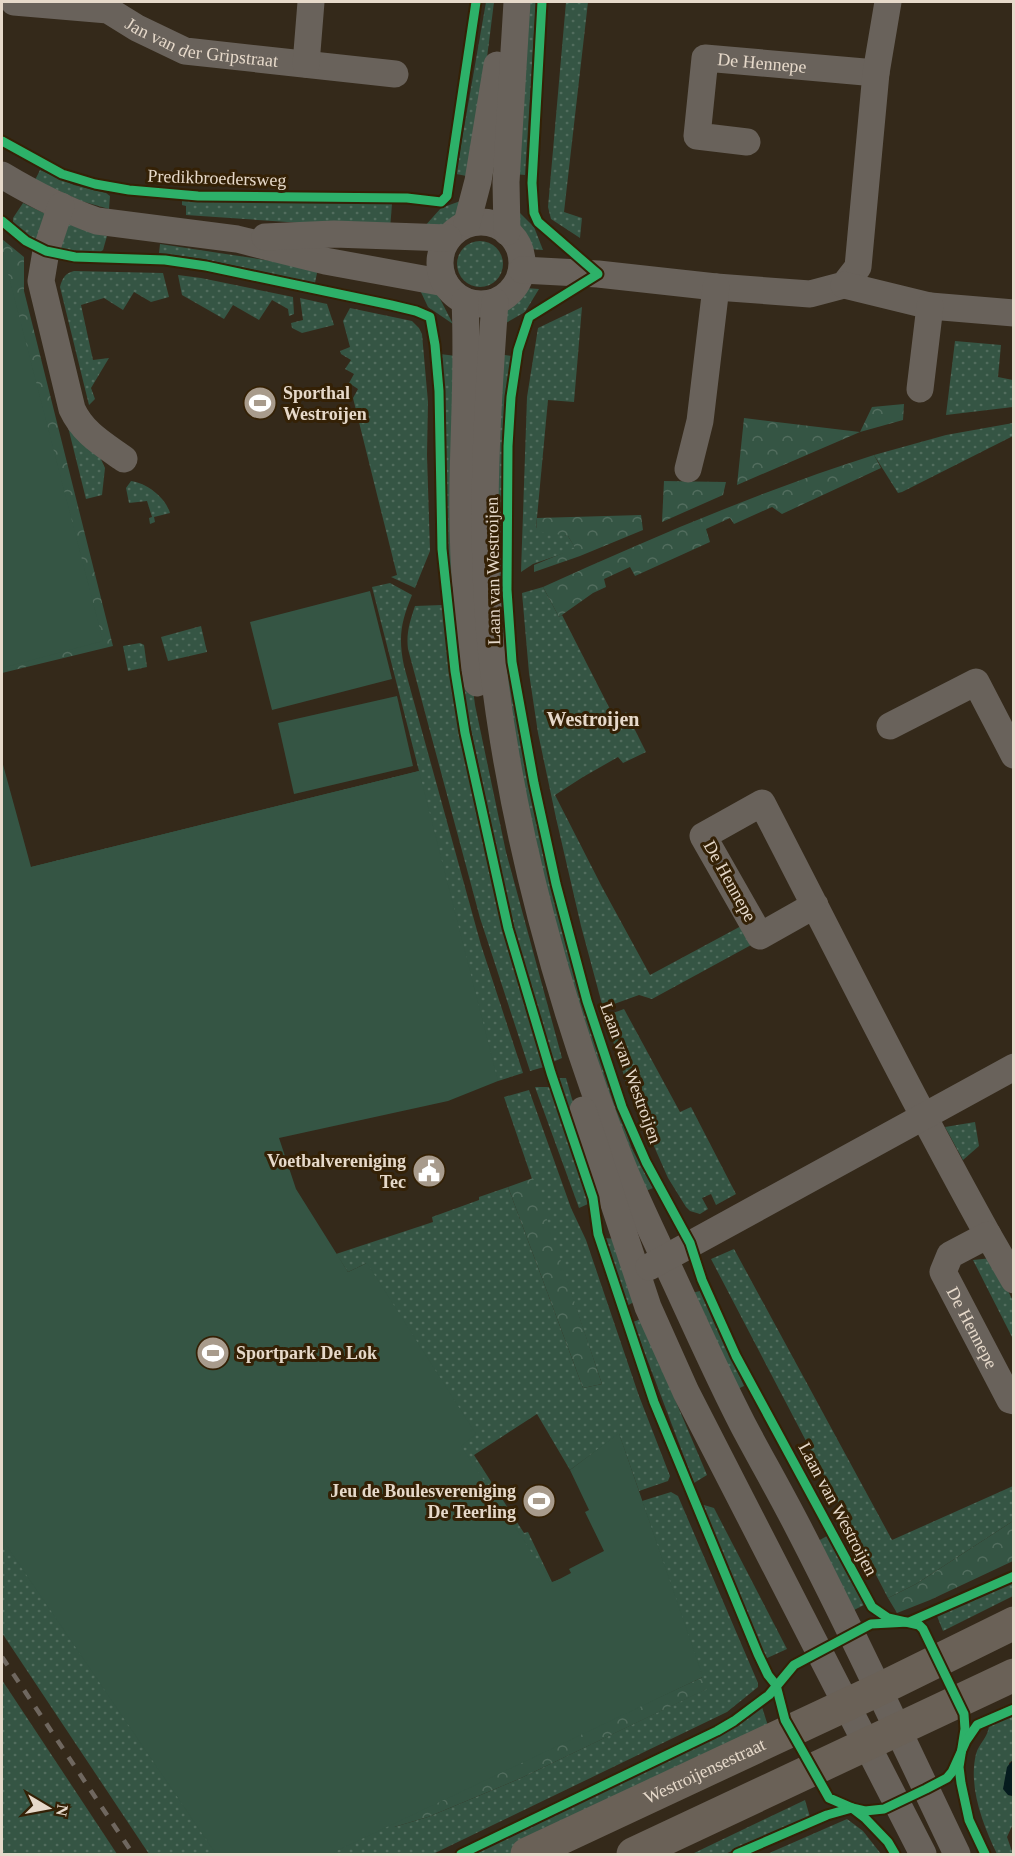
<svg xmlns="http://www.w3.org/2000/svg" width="1015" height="1856" font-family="Georgia,serif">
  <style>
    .grass { fill: url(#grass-dots) }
    .forest { fill: url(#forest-crowns) }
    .park { fill: #355544 }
    .water { fill: #051b1e }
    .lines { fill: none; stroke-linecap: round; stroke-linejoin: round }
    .minor { stroke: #69625b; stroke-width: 27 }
    .major { stroke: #6a6157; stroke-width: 33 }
    .rail { stroke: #6f675f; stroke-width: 4.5; stroke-dasharray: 10 10; stroke-linecap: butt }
    .cycleway-casing { stroke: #342106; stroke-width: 13 }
    .cycleway { stroke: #2db169; stroke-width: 9 }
    .labels { text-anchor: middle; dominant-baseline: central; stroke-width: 6; stroke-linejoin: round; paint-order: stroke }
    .street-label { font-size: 18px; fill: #e6d9ca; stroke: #342106 }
    .poi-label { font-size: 18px; font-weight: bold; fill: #e6d9ca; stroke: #342106; text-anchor: start }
    .neighbourhood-label { font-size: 20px; font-weight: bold; fill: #e6d9ca; stroke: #342106 }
  </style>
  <defs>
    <pattern id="grass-dots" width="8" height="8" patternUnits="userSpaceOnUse" patternTransform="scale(1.5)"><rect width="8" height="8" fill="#355544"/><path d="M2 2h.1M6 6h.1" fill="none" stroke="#526d5e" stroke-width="1.8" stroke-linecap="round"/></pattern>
    <pattern id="forest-crowns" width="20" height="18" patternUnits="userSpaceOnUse" patternTransform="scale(1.5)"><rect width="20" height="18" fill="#355544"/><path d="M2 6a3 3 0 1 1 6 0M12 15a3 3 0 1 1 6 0" fill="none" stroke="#526d5e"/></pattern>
  </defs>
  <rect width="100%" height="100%" fill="#34291a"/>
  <g class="grass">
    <polygon points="486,2 494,2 472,177 456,174"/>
    <polygon points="525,2 536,2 525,175 514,174"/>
    <polygon points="566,2 588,2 564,212 582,218 580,238 551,219 548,207"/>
    <polygon points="40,170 74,185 106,193 110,196 109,209 81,201 35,180"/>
    <path d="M466,199C457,224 450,226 424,227L441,208Z"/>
    <polygon points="182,201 351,201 392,204 390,229 186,215 186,206 182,205"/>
    <polygon points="23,203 46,214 37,242 13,225 13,218"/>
    <polygon points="513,206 534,227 543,250 529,249 514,215"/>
    <polygon points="68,224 107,236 103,250 99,253 58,250"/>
    <circle cx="480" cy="264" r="23"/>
    <polygon points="160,244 318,268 315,283 203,259 159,253"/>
    <path d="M74,271L163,273L169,297L151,302L134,292L123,310L104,298L81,305L93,360L109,358L91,388L95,399L89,405L60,287C62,279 65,273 74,271Z"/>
    <polygon points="178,275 201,278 293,297 294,314 289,316 288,309 272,300 259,320 233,305 224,319 182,295"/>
    <polygon points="419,288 437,293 453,324 428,307"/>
    <polygon points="526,288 539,289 525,312 506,323 506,310"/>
    <polygon points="300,298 327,304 334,325 302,333 292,328 291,323 303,320"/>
    <polygon points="582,307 574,402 548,400 536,528 568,536 576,549 533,564 521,572 527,397 538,328"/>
    <polygon points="350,308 412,321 419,328 422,334 428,402 427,455 430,551 415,588 391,577 397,575 353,398 358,389 349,383 354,374 345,369 351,360 341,354 340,351 350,347 343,321"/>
    <polygon points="955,341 1001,345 998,377 1013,380 1013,407 946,415"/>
    <polygon points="440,354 456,356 461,586 450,587 445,474 445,405"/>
    <polygon points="498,354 512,356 504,436 503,544 506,640 527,774 565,938 602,1063 632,1149 653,1188 641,1193 616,1136 531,836 496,616"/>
    <polygon points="67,423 100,457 105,468 102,495 86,499"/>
    <polygon points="1013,423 1013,436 902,492 898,493 874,455 946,435"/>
    <path d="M131,481C147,483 166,498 170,513L154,517L155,522L150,524L149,518L152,517L147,501L129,503L126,488Z"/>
    <path d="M390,583L412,595C401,622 398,637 404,666L481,945L523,1073L498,1081L29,900L31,867L419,771L372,587Z"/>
    <polygon points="543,587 559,617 562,615 615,719 626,712 646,752 623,763 618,757 583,777 555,795 602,887 650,975 743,925 753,944 652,999 639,995 603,1008 581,926 556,818 538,733 529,673 522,593"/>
    <polygon points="452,603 462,603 475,705 506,852 562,1058 553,1062 511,918 466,706"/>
    <path d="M442,605L461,733L489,869L504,933L544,1067L530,1071L480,918L408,649C406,633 410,621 415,606Z"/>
    <polygon points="201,626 207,652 168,661 161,637"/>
    <polygon points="140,643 144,645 147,667 128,671 123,646"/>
    <polygon points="624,1009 680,1112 691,1107 736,1194 716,1205 711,1194 702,1198 708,1209 700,1214 690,1211 686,1207 668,1178 627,1085 605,1016"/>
    <polygon points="557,1078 566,1078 586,1148 581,1151"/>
    <polygon points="535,1087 551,1087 582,1183 588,1204 579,1208"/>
    <polygon points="529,1090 571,1208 586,1240 639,1396 670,1476 668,1481 639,1491 619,1434 570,1470 537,1414 474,1455 524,1533 528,1532 552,1582 560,1579 394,1827 428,1817 519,1779 706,1689 642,1501 671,1492 678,1496 758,1683 758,1687 727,1712 433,1854 149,1854 2,1633 2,1537 367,1263 348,1272 336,1254 433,1222 432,1217 479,1200 479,1197 508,1187 583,1388 602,1384 504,1097"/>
    <polygon points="975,1122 979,1146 963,1160 945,1127"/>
    <polygon points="605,1238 616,1239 637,1300 627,1306"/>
    <polygon points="734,1249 892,1540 1013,1486 1013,1521 916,1584 888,1598 711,1259"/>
    <polygon points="992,1258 1013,1301 1013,1339 973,1260"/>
    <polygon points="700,1291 744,1386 735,1390 687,1294"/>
    <polygon points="641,1319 707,1475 694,1483 633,1322"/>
    <polygon points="704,1505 714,1508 787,1649 765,1659 700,1508"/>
    <polygon points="827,1536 864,1605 850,1612 818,1541"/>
    <polygon points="1013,1583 1013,1596 943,1631 937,1616"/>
    <polygon points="2,1680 117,1854 3,1854"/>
    <polygon points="762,1707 769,1729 514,1854 474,1854 732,1729"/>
    <path d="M1013,1716V1760L1009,1763L1008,1795L1013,1796V1824L1007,1837L1013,1854H997C983,1825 968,1787 976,1754C979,1743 989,1737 989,1724Z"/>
    <polygon points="805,1800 810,1817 725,1854 692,1854"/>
    <polygon points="847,1819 863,1831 881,1854 767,1854"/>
  </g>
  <g class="forest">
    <polygon points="2,239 24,257 24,291 113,646 2,673"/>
    <polygon points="904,404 903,420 860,432 737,485 744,418 860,432 872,407"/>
    <path d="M874,455L881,468L782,514L772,507L734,524L730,518L706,529L710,542L635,576L630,567L604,579L606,587L593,593L559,617L543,587C651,538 761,491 874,455Z"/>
    <polygon points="664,481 726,482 723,495 662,522"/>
    <polygon points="641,515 643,530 580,556 534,572 534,565 575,548 568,536 536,531 537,518"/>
    <polygon points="533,1178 602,1384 583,1388 508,1187"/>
    <polygon points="1013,1521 1013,1561 930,1600 897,1613 888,1598 916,1584"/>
    <polygon points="703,1677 707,1689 519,1779 428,1817 394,1827 393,1820"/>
  </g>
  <g class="park">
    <polygon points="2,250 103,641 2,668"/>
    <polygon points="370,591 392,679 272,710 250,622"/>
    <polygon points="397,696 413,766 294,794 278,723"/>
    <polygon points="2,761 31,867 419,771 498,1081 448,1101 279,1138 296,1189 348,1272 367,1263 476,1434 461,1446 552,1583 571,1573 569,1569 604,1551 585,1512 589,1510 570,1470 619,1433 703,1677 330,1854 216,1854 2,1539"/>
  </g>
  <polygon class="water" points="1013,1760 1013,1796 1008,1795 1003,1789 1007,1767"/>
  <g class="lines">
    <g class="minor">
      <path id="s1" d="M14,2L108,10L137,28L185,51L395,74"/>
      <polyline points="306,64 311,2"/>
      <path id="s2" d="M747,142L697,136L705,58L876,73"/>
      <path d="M2,175C32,193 63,209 97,221L237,239L325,261L445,283"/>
      <path d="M61,206L46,251L41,281L72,409C83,433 103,444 124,459"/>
      <circle cx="481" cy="263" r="41"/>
      <polyline points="467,223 478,181 497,65"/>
      <polyline points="507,232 506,182 517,2"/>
      <polyline points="265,237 334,234 448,238"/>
      <polyline points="522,270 598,274 716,287 810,294 844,285 858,267 876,73 888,2"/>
      <polyline points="844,285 930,306 1014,313"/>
      <path d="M465,301C468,362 464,423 463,483C462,549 466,618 477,683"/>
      <path d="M495,302C486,422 479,545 493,666C512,830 560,1008 621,1162C634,1195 650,1227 665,1260C691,1315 715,1371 743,1425C761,1459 780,1492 798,1527C854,1635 905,1745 957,1854"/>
      <polyline points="920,389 930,306"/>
      <polyline points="688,469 700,421 716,287"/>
      <polyline points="890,726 976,682 1014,755"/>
      <path d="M815,905L760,936L703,836L762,803C837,948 909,1093 988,1235"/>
      <polyline points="583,1110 648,1307 686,1392 923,1854"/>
      <polyline points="649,1267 1014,1067"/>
      <path id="s3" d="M1014,1280L988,1235L950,1255L943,1272L1010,1400L1014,1401"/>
    </g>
    <g class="major">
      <path id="s4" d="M527,1854L880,1689L1014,1623"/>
      <polyline points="633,1854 1014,1675"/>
    </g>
    <polyline class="rail" points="2,1657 133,1854"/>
    <g class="cycleway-casing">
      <g id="cycleway">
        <polyline points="542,2 532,183 534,213 538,222 598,274 529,317 518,350 511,397 508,446 507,590 512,662 534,783 556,884 587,1001 622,1107 646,1162 690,1243 702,1280 736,1356 872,1607 888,1618 919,1625 923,1629 964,1714 965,1729 959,1767 961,1783 969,1820 985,1854"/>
        <polyline points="2,141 62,174 95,184 129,190 198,196 407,198 441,202 447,196 476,2"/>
        <polyline points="2,221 26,241 46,251 75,257 165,260 206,266 391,305 416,311 430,317 435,345 439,391 442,549 455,671 465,733 508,928 551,1073 593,1198 598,1234 654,1402 758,1654 768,1675 776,1685 785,1720 829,1798 852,1808 865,1818 888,1842 895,1854"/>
        <polyline points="461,1854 717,1731 734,1721 769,1695 794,1665 871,1624 909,1622 1014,1576"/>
        <polyline points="737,1854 827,1815 852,1808 865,1811 884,1809 926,1789 947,1778 952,1772 966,1741 977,1725 1014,1709"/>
      </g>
    </g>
    <use href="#cycleway" class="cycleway"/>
  </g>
  <defs>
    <g id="stadium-disc" transform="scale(1.725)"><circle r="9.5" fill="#a89b8c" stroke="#342106"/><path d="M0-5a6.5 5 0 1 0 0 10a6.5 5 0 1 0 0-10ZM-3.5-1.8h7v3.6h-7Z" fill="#fff"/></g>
    <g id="civic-disc" transform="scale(1.725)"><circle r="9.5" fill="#a89b8c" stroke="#342106"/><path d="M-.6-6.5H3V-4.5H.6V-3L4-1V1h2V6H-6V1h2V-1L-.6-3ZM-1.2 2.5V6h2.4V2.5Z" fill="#fff"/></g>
  </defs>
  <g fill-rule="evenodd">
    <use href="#stadium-disc" x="260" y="403"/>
    <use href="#civic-disc" x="429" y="1171"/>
    <use href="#stadium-disc" x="213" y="1353"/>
    <use href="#stadium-disc" x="539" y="1501"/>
  </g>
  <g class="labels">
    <g class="street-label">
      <text stroke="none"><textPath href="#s1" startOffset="196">Jan van der Gripstraat</textPath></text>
      <text stroke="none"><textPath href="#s2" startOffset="186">De Hennepe</textPath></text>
      <text transform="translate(217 178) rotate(2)">Predikbroedersweg</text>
      <text transform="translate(493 571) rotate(-91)">Laan van Westroijen</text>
      <text transform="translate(730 881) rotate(61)">De Hennepe</text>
      <text transform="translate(631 1073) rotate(70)">Laan van Westroijen</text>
      <text stroke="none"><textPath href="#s3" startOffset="176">De Hennepe</textPath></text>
      <text transform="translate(838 1509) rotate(62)">Laan van Westroijen</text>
      <text stroke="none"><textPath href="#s4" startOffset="196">Westroijensestraat</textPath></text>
    </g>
    <g class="poi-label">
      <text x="283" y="393">Sporthal<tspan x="283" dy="21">Westroijen</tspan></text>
      <text x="406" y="1161" text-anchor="end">Voetbalvereniging<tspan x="406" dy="21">Tec</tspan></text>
      <text x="236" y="1353">Sportpark De Lok</text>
      <text x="516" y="1491" text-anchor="end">Jeu de Boulesvereniging<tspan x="516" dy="21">De Teerling</tspan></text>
    </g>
    <g class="neighbourhood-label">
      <text x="593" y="719">Westroijen</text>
    </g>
  </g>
  <rect width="1015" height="1856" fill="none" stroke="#e6d9ca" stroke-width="6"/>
  <g transform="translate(48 1808) rotate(100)" stroke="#342106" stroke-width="4.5" paint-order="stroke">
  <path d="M0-4.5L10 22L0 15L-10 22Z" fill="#e6d9ca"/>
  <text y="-9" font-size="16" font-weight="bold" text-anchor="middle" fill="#e6d9ca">N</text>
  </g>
</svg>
